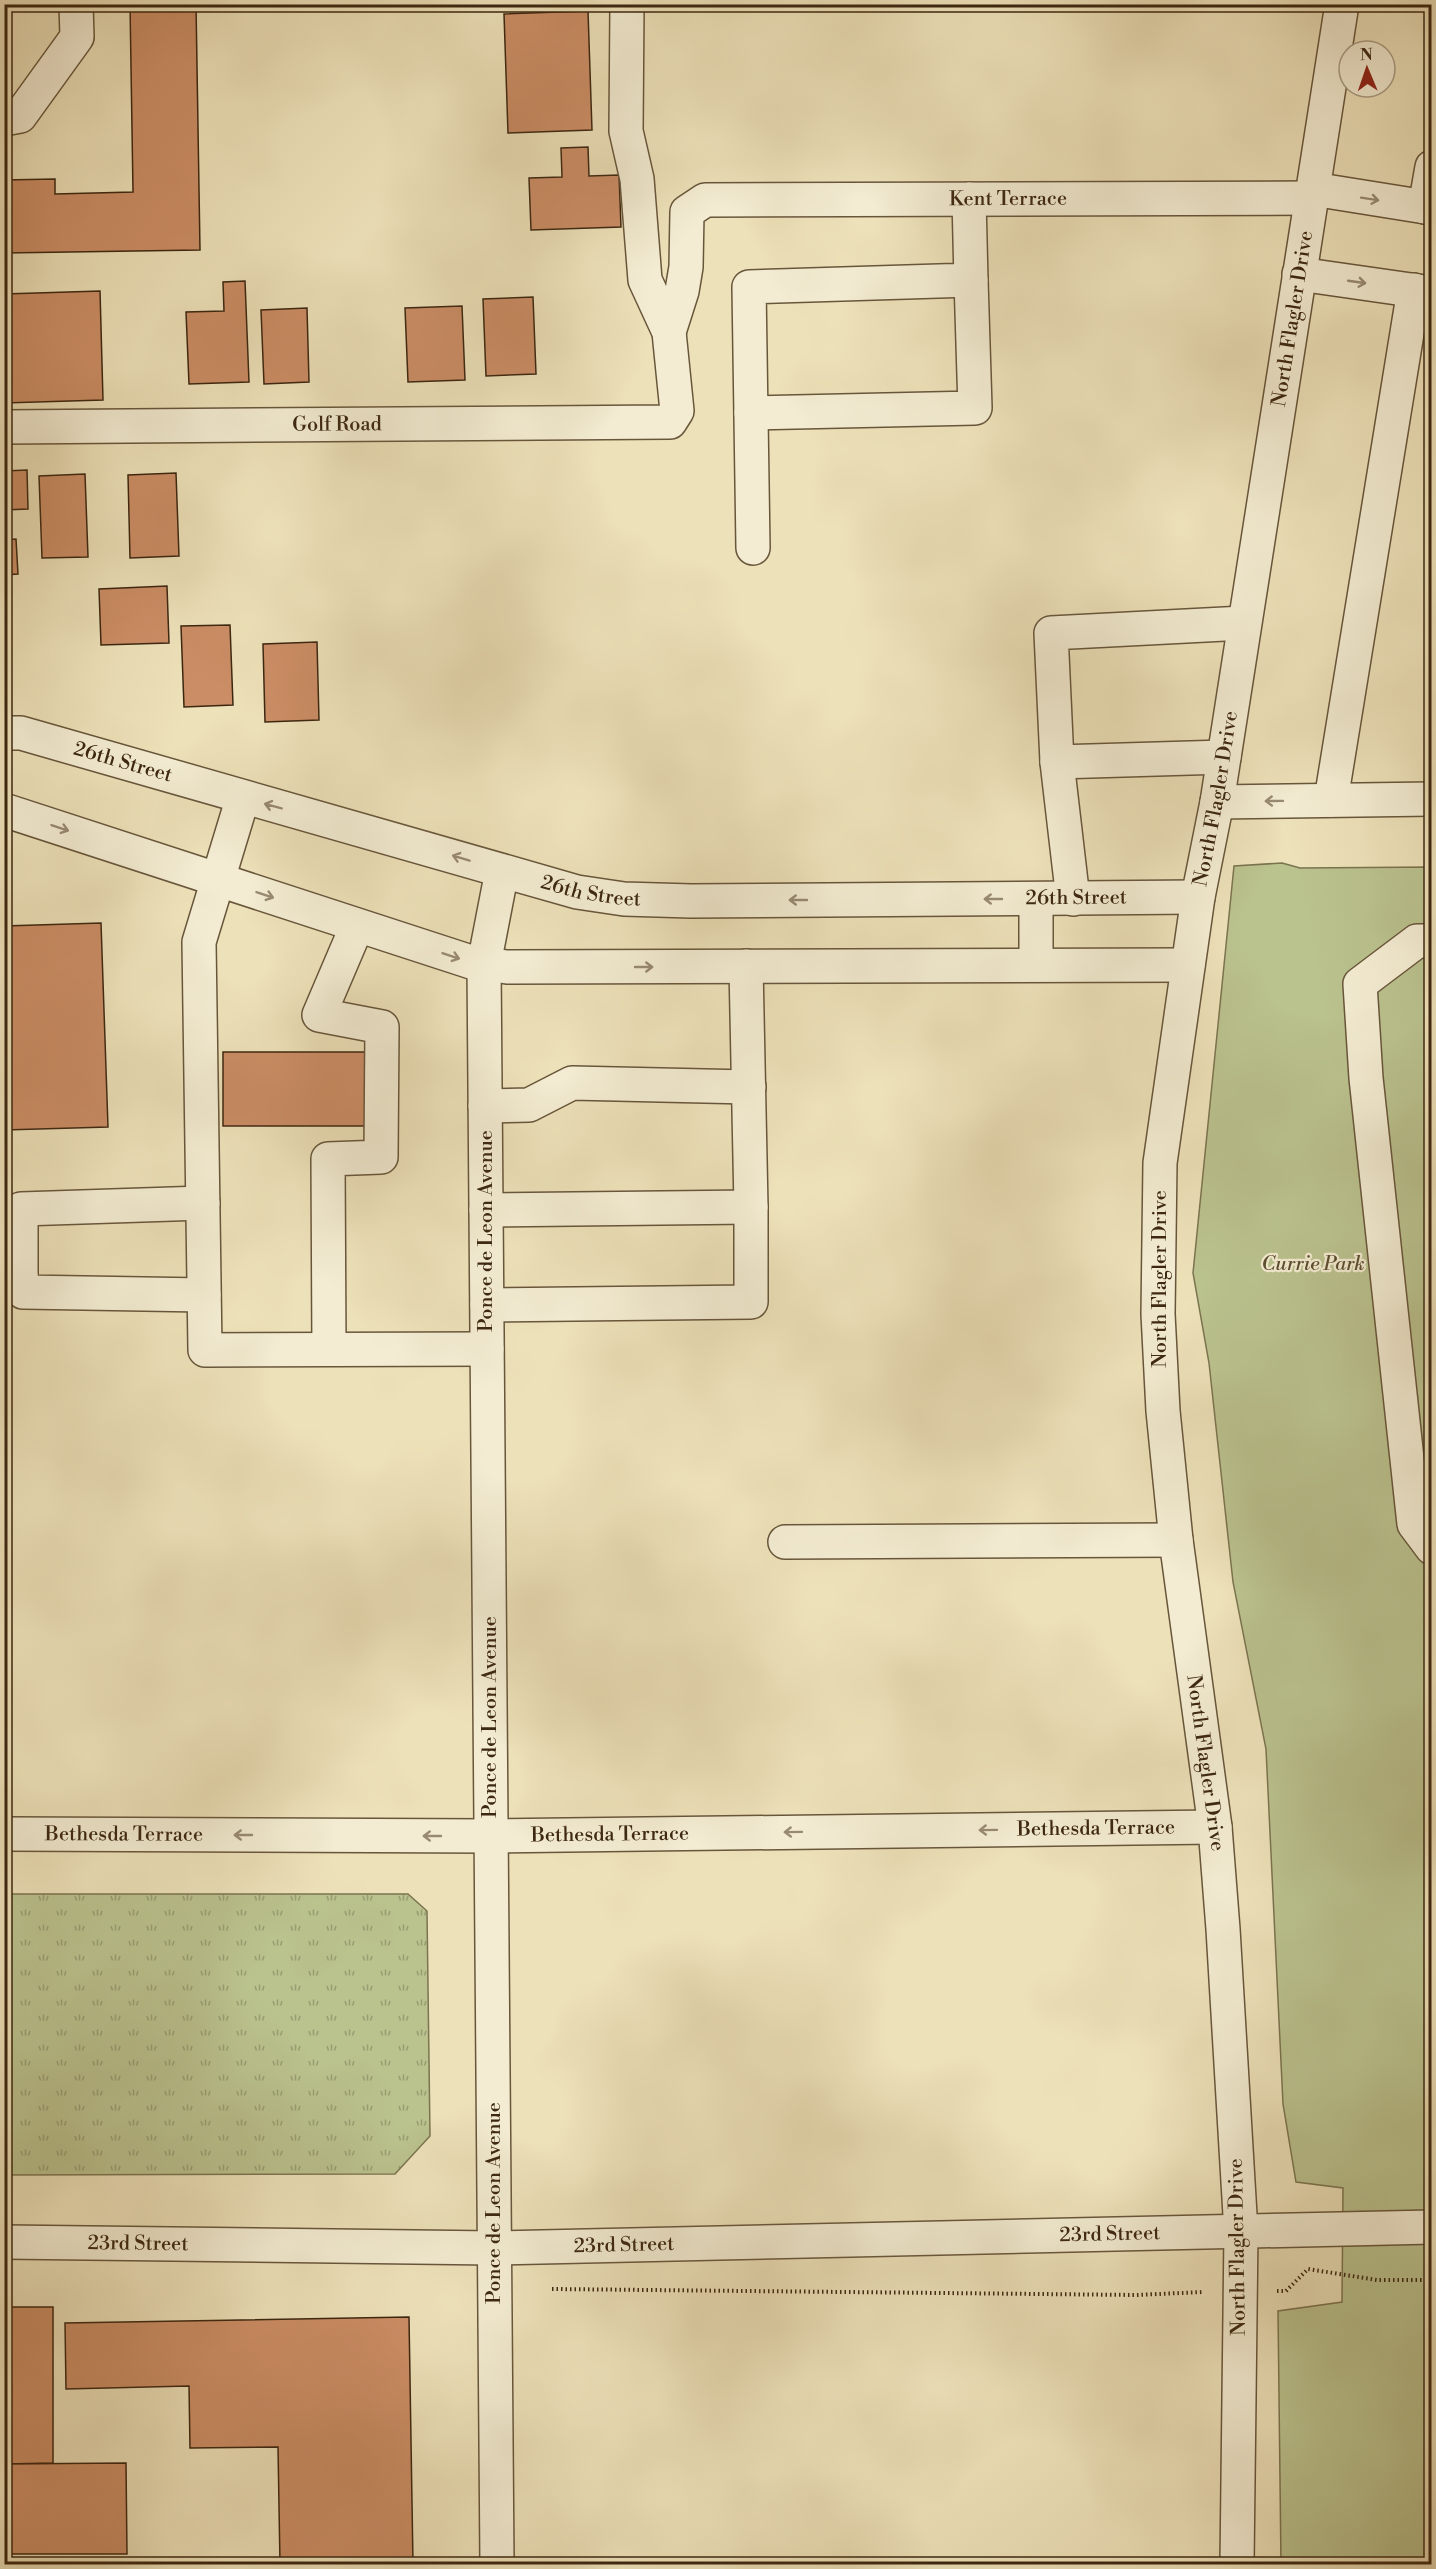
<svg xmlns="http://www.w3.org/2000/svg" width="1436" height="2569" font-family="'Libre Bodoni',serif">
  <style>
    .grass { fill: url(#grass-tufts); stroke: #7b7450; stroke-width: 1.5 }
    .park { fill: #bac28e; stroke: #7b7450; stroke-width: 1.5 }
    .building { fill: #cb8d65; stroke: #3c2711; stroke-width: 1.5 }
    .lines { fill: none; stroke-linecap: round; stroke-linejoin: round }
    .minor-casing { stroke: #68563b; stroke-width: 36 }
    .path { stroke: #3c2711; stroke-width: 4; stroke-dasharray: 1.5 3; stroke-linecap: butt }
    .minor { stroke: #f3ecd2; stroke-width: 33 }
    .oneway { stroke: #988a72 }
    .labels { text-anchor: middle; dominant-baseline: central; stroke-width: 4.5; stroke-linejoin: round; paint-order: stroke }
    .street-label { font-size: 20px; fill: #3c2711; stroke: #f3ecd2 }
    .park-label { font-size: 20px; font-style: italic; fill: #5c4e30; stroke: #f3ecd2 }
  </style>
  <defs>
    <pattern id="grass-tufts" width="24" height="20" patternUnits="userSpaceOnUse" patternTransform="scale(1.5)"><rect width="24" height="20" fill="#bac28e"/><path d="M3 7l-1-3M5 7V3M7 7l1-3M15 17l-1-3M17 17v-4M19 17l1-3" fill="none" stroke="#989e73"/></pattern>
  </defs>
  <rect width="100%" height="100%" fill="#ede1b9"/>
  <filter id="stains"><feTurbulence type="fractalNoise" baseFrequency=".00333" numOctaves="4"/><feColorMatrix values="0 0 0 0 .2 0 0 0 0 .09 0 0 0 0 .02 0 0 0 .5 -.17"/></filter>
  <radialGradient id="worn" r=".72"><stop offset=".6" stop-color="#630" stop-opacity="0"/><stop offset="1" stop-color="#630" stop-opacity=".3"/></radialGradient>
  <polygon class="grass" points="5,1894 408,1894 427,1911 430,2136 395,2174 5,2175"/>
  <polygon class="park" points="1282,863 1300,868 1431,867 1431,2564 1281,2564 1278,2311 1342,2302 1343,2188 1296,2182 1283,2104 1266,1749 1233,1582 1209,1363 1193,1273 1234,866"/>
  <g class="building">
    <polygon points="130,4 196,4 200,250 4,253 4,180 55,179 55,194 133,192"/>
    <polygon points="588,11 592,130 508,133 504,14"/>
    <polygon points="588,147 589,176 619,175 621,227 531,230 529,178 562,177 561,148"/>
    <polygon points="245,281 249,382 189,384 186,312 224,311 223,282"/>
    <polygon points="100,291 103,400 4,403 4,294"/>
    <polygon points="533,297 536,374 486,376 483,299"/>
    <polygon points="462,306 465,380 408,382 405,308"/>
    <polygon points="307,308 309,382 264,384 261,310"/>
    <polygon points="27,470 28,509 4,510 4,471"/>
    <polygon points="176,473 179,556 130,558 128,475"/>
    <polygon points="85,474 88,557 42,558 39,476"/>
    <polygon points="16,539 18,574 4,575 4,540"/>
    <polygon points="167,586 169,643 101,645 99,589"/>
    <polygon points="230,625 233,705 184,707 181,626"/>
    <polygon points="317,642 319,720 265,722 263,644"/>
    <polygon points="101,923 108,1127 4,1130 4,926"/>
    <rect x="223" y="1052" width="155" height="74"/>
    <polygon points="4,2307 53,2307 53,2463 4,2464"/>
    <polygon points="409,2317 413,2564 280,2564 278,2447 190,2448 189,2386 66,2389 65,2323"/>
    <polygon points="126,2463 127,2554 4,2554 4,2464"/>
  </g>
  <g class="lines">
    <g class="minor-casing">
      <g id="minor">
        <polyline points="4,119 20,116 77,37 76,4"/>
        <polyline points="1313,189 1432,208"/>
        <polyline points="1425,207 1432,167"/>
        <polyline points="1299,274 1432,293"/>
        <path id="s1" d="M669,332L682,291L686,267L687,212L705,200L1311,198"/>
        <polyline points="751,413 975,408 971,280"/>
        <path id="s2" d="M4,427L670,422L677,411L669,332L645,280L637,179L626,131L627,4"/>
        <polyline points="753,548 749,287 971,280 969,199"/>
        <path id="s3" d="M4,733H21L577,892L624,899L691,901L1198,897"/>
        <polyline points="1224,757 1057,762 1051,633 1244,623"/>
        <polyline points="1057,762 1073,899"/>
        <polyline points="243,797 199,942 205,1350 487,1349"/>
        <polyline points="1331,800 1414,290"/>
        <polyline points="1217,802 1432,799"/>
        <polyline points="4,810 471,962 507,967 1188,965"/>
        <polyline points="1432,941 1417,941 1360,984 1366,1078 1414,1524 1432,1548"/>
        <polyline points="1036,965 1036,899"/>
        <polyline points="485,1106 529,1105 572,1083 749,1087"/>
        <polyline points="486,1210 751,1207 746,966"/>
        <polyline points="4,1276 21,1276 21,1209 203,1203"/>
        <polyline points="21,1276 23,1292 204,1295"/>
        <polyline points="487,1305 751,1302 751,1207"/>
        <polyline points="329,1349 328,1159 381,1157 382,1027 319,1015 357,926"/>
        <polyline points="785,1542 1176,1540"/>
        <path id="s4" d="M4,1834L491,1836L1215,1827"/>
        <path id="s5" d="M4,2242L494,2248L1432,2227"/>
        <polyline points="497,2564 484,964 502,871"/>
        <path id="s6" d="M1237,2564L1241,2232L1223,1929L1215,1827L1176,1540L1163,1411L1158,1314L1160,1163L1198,897L1217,802L1342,4"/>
      </g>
    </g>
    <g class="path">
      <polyline points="552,2289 1136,2295 1203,2292"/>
      <polyline points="1277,2291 1286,2291 1308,2269 1377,2280 1432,2280"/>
    </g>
    <use href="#minor" class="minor"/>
  </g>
  <defs><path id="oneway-shaft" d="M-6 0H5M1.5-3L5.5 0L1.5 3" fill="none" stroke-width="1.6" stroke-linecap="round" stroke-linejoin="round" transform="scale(1.5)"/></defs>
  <g class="oneway">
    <use href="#oneway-shaft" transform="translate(1370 199) rotate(9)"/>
    <use href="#oneway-shaft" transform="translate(1357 282) rotate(8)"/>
    <use href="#oneway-shaft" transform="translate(1274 801) rotate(179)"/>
    <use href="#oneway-shaft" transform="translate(273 806) rotate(-165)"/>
    <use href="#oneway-shaft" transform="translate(60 828) rotate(18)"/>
    <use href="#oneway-shaft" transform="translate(461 858) rotate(-163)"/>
    <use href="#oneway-shaft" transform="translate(265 895) rotate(18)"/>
    <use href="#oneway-shaft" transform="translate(993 899) rotate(180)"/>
    <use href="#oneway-shaft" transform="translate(798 900) rotate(180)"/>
    <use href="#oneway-shaft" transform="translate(451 956) rotate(18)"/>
    <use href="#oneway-shaft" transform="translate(644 967)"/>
    <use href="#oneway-shaft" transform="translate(988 1830) rotate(179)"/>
    <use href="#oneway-shaft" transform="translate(793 1832) rotate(179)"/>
    <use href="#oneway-shaft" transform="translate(243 1835) rotate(-180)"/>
    <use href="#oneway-shaft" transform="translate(432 1836) rotate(-180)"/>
  </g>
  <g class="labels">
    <g class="street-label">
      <text stroke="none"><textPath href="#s1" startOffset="447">Kent Terrace</textPath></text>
      <text stroke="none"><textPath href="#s6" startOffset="2260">North Flagler Drive</textPath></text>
      <text stroke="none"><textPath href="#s2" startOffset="333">Golf Road</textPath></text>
      <text stroke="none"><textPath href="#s3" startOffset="123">26th Street</textPath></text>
      <text stroke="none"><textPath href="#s6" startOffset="1774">North Flagler Drive</textPath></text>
      <text stroke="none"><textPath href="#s3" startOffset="609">26th Street</textPath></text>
      <text stroke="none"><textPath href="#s3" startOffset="1095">26th Street</textPath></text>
      <text transform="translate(486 1231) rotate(-90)">Ponce de Leon Avenue</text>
      <text transform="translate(1160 1279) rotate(-90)">North Flagler Drive</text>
      <text transform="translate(490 1717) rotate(-90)">Ponce de Leon Avenue</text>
      <text transform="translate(1205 1763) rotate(82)">North Flagler Drive</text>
      <text stroke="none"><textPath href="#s4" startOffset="1092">Bethesda Terrace</textPath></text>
      <text stroke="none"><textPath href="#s4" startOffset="120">Bethesda Terrace</textPath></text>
      <text stroke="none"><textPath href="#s4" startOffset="606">Bethesda Terrace</textPath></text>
      <text transform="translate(494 2203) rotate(-90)">Ponce de Leon Avenue</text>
      <text stroke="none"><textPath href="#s5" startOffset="1106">23rd Street</textPath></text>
      <text stroke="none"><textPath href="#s5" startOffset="134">23rd Street</textPath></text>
      <text stroke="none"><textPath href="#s5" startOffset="620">23rd Street</textPath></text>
      <text transform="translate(1238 2247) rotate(-91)">North Flagler Drive</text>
    </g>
    <g class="park-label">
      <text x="1313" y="1264">Currie Park</text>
    </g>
  </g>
  <rect width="1436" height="2569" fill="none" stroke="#ede1b9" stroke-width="24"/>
  <rect x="6" y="6" width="1424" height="2557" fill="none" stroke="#3c2711" stroke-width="3"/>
  <rect x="12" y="12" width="1412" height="2545" fill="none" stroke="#3c2711" stroke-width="1.5"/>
  <g transform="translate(1367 69) rotate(358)"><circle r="28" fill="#f3ecd2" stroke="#aa9d85" stroke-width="1.5"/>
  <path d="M0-4.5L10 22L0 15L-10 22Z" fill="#8f2418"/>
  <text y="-9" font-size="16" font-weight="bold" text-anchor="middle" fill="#3c2711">N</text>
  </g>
  <rect width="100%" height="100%" filter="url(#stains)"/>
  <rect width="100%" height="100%" fill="url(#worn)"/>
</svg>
